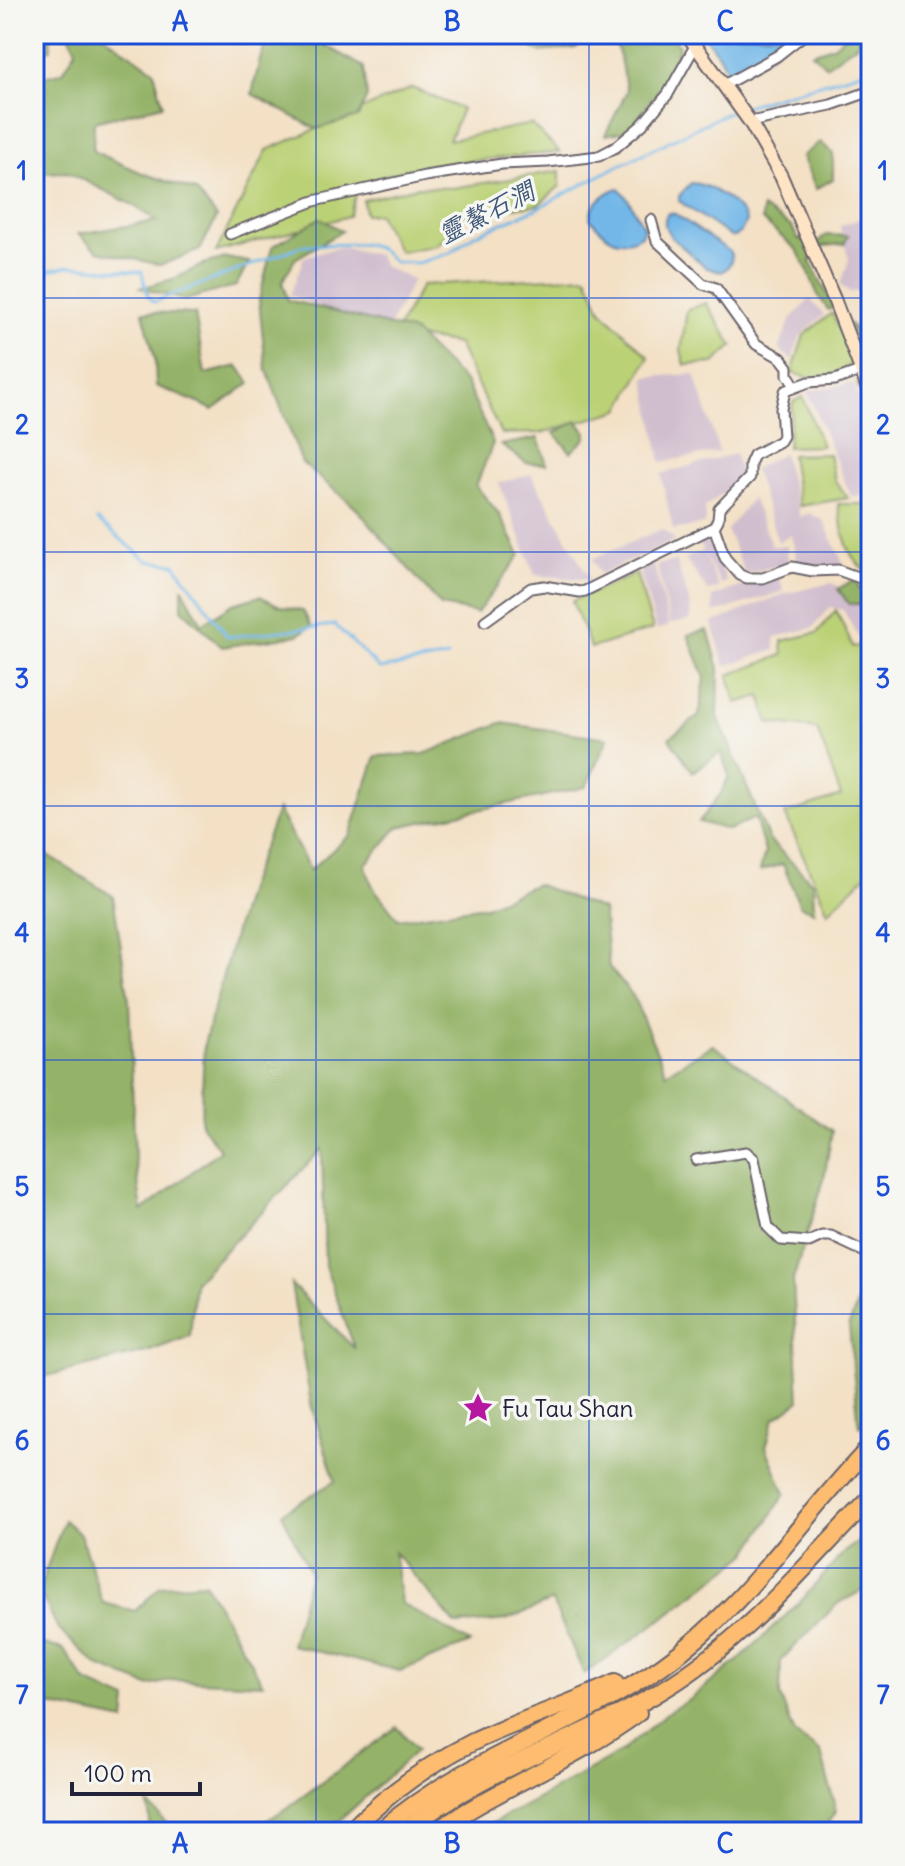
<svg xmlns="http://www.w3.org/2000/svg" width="905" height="1866" font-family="Delius,'LXGW WenKai TC',sans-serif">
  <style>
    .industrial { fill: #d0bdcd }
    .green { fill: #bbd176; stroke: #6e7a58; stroke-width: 2 }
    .forest { fill: #94b367; stroke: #5b6a51; stroke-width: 2 }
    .water { fill: #72b7e8; stroke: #4a6c92; stroke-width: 2 }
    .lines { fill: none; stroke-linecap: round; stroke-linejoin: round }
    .stream { stroke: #72b7e8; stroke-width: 3 }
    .street-casing { stroke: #6b646b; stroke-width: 13 }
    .secondary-casing { stroke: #6b646b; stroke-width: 16 }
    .highway-casing { stroke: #6b646b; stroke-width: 20 }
    .street { stroke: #fff; stroke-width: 9 }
    .secondary { stroke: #fee4c5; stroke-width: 12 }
    .highway { stroke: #fdbc6f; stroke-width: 16 }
    .grid { fill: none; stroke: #1d4ed8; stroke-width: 2; stroke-opacity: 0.55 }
    .labels { text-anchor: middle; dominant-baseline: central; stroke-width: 7; stroke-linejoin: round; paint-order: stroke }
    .poi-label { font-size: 24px; fill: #22223b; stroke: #f6f6f2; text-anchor: start }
    .water-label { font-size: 26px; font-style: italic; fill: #3e5678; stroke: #f6f6f2 }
    .neatline { fill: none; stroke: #1d4ed8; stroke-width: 3 }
    .grid-label { font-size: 26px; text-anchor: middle; font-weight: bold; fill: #1d4ed8 }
  </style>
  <rect width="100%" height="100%" fill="#f6f6f2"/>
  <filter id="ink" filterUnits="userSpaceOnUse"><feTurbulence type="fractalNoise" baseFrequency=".0125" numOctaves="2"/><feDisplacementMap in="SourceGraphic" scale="16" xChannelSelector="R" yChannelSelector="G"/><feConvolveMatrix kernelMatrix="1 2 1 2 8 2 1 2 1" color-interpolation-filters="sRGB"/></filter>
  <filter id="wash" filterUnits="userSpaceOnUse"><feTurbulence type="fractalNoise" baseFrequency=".006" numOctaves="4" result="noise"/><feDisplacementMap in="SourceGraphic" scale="32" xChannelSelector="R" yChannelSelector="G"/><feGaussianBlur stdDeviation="1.8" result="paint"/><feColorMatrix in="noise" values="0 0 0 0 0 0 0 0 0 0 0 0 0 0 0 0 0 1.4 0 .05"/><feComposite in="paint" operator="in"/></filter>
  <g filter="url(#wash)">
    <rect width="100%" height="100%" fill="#f3e0c5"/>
    <g class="industrial">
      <polygon points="870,215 871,290 850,292 840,285 849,260 840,226"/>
      <polygon points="339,247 378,255 383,266 413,280 386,332 290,295 304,257"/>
      <polygon points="810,299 824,315 800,336 792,360 779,349 791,319"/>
      <polygon points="695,374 719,452 661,462 645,377"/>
      <polygon points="853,383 871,433 871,497 851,496 807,391"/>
      <polygon points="783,453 800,517 809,513 823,520 846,569 798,565 791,535 778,542 754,469"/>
      <polygon points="735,454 741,479 705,507 705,524 673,530 661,474"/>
      <polygon points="531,474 590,580 535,575 499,483"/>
      <polygon points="752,498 772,546 787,546 788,563 745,574 727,530"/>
      <polygon points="662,529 676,540 600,574 592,559"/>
      <polygon points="708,536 727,582 721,584 703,552 719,588 708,591 685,559 703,551 699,542"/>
      <polygon points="676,561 689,601 691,620 670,624 657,565"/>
      <polygon points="654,565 669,626 657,630 639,570"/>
      <polygon points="777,573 784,591 714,613 712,597"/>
      <polygon points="831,583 871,601 871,639 861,641 843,610 830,607 813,628 775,637 775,650 725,666 712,623 781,595"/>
    </g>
    <g class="green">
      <polygon points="412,88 462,109 449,140 531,124 560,152 419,166 373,179 358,188 349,216 216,252 267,150"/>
      <polygon points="560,171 560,186 538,205 472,212 437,245 399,252 378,214 365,214 363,200 417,187 452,188"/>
      <polygon points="587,276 601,310 649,357 620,410 542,433 501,434 458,344 395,333 422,285"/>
      <polygon points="706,303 733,346 714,363 685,365 681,350 687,310"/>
      <polygon points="832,313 853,363 822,381 792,373 804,335"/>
      <polygon points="803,397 822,446 787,447 793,402"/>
      <polygon points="829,454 835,481 848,498 799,506 791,455"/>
      <path d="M838,504H871V575C845,558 843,533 838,504Z"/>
      <polygon points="636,574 653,629 591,648 572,601"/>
      <polygon points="836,610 853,647 871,644 871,870 828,912 785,814 841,796 817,729 769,723 761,696 736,703 729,675 783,655 782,641 817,633"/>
    </g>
    <g class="forest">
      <polygon points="34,34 50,34 51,49 34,51"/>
      <polygon points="69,34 105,34 106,37 154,70 163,105 94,122 93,151 142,173 196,191 217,217 200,250 161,265 98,251 78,234 157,221 131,204 68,172 34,173 34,80 63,72 76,50"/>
      <polygon points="270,34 315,34 326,46 364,67 367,97 358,117 316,129 252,94 260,59"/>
      <polygon points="505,34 591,34 576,48 540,52"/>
      <path d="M612,34H670L679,46C671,79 648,104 628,131L605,135L627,91L619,54Z"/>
      <polygon points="846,34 859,34 857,44 826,66 812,53 835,45"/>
      <polygon points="820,142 833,153 833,179 816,189 802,156"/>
      <polygon points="762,208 792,227 798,239 816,244 826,235 848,236 844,244 823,246 810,261 834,307 828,310 817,293 809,273 797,250 762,220"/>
      <polygon points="320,218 342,231 295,259 282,282 288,300 414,332 466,383 493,443 476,486 500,515 520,555 477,613 441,606 356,508 302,463 266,368 259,300 272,247"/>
      <polygon points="226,258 249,262 236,286 185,300 141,288 176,278 204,264"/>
      <polygon points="143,312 195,314 205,374 238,366 250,383 213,410 201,404 156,386 155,359"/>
      <polygon points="849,323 863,336 871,333 871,340 867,352 871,361 871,423 857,384 865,370"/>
      <polygon points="577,421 586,432 586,438 571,452 554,433"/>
      <polygon points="538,438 547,464 526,463 501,445"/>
      <polygon points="855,579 860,590 871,589 871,604 849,604 838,589"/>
      <polygon points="182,587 202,624 233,604 260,596 280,606 303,611 311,626 298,635 222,647 182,609"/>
      <polygon points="708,630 719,668 718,717 769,840 813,883 814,911 800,906 783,864 760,871 765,852 755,818 728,830 699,822 721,793 729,776 721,752 693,772 669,738 699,716 705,678 688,635"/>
      <polygon points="501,723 608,738 586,787 398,827 365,865 373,887 398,919 486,906 536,884 603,910 609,967 633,996 666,1073 713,1045 832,1131 824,1179 793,1280 799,1401 774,1419 766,1447 785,1494 747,1554 659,1621 584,1674 552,1601 506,1620 456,1625 394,1552 401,1603 470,1643 400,1671 291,1645 310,1573 282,1513 335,1481 311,1404 291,1284 355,1349 325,1266 322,1149 195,1282 190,1336 150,1351 34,1379 34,847 113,896 129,1000 135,1161 142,1211 220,1150 201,1124 204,1044 246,892 278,810 310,870 350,835 376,756 424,754"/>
      <polygon points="870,1268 871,1414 859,1426 849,1326"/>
      <polygon points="64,1520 80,1534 103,1603 135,1611 161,1586 205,1583 263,1684 174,1680 148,1686 98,1666 58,1629 39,1590"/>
      <polygon points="871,1533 871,1586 837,1604 781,1660 780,1696 795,1734 821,1752 836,1811 823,1832 476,1832 556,1789 622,1751 668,1712 692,1698 741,1658 802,1600 844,1552"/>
      <polygon points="37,1643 63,1649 86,1682 127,1700 125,1721 50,1705 34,1673 34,1644"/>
      <polygon points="397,1727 417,1750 327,1832 248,1832 287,1808"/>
      <polygon points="148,1804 175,1832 151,1832"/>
    </g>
    <g class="water">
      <path d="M703,34H793C775,51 754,71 729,75L722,60Z"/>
      <path d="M691,183C710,184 739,203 746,221C742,229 740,237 731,237L679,201V196Z"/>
      <path d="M619,188L628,199L644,228L641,235C618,250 605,236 590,218C590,205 607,191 619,188Z"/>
      <path d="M668,213L675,214L729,251C735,259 729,268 721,272L707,268L671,237L665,226V219Z"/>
    </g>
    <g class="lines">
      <g class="stream">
        <polyline points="742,107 871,69"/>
        <polyline points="34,274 68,266 142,272 148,296 154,302 304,245 367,244 381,250 394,262 418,263 450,253 474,235 536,209 614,168 735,109"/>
        <polyline points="97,520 148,561 175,564 228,637 335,625 380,669 448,657"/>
      </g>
    </g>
  </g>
  <g filter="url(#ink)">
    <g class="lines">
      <g class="street-casing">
        <g id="street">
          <polyline points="724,85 777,56 805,34"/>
          <polyline points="750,122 831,105 871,91"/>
          <polyline points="651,220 657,241 703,284 716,288 756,344 781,358 788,367 788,375 795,386"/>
          <polyline points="230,234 314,201 425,176 502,164 548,162 599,156 616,147 642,125 668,94 695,46"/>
          <polyline points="714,527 725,558 740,575 747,578 763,578 792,567 813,571 838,570 871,582"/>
          <polyline points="485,621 531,588 544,586 580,592 585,591 714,527 718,520 719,509 750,477 750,464 754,455 780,441 783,436 781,409 785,391 809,382 835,380 860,371"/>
          <polyline points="696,1160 746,1152 754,1159 768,1227 781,1240 809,1242 822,1236 831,1236 871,1255"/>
        </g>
      </g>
      <g class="secondary-casing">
        <polyline id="secondary" points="687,34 750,122 781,176 834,299 871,396"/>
      </g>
      <g class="highway-casing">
        <g id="highway">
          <path d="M349,1832C385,1796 427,1765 473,1742C519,1720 569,1705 615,1683"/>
          <path d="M379,1832C462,1759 572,1729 662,1666C747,1607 800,1519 871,1446"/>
          <path d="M404,1832C482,1768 581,1741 666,1688C746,1639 806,1564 871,1498"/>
          <path d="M435,1832C499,1787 575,1760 638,1713"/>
        </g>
      </g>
      <use href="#street" class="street"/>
      <use href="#secondary" class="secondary"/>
      <use href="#highway" class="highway"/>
    </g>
  </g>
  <path class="grid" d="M316,34V1832M589,34V1832M34,298H871M34,552H871M34,806H871M34,1060H871M34,1314H871M34,1568H871"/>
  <defs>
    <g id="sight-bare" transform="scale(2.4)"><path d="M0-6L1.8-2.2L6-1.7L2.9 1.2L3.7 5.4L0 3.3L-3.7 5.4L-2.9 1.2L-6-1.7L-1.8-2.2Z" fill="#b5179e" stroke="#f6f6f2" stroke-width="2.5" paint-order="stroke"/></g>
  </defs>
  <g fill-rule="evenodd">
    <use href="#sight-bare" x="478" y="1408"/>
  </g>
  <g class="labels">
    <g class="poi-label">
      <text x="502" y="1408">Fu Tau Shan</text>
    </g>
    <g class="water-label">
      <text transform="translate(486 212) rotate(-27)">靈鰲石澗</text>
    </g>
  </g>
  <rect width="905" height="1866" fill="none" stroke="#f6f6f2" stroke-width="88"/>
  <path d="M72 1782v12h128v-12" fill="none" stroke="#22223b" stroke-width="4"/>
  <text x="84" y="1782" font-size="24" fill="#22223b" stroke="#f6f6f2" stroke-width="6" paint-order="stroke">100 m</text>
  <rect x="44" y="44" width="817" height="1778" class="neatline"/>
  <g class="grid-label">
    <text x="180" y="31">A</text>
    <text x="452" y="31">B</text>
    <text x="725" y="31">C</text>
    <text x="22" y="180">1</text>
    <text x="883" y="180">1</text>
    <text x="22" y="434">2</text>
    <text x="883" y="434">2</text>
    <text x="22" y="688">3</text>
    <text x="883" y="688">3</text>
    <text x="22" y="942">4</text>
    <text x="883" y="942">4</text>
    <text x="22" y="1196">5</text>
    <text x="883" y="1196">5</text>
    <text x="22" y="1450">6</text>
    <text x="883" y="1450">6</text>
    <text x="22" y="1704">7</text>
    <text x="883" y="1704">7</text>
    <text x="180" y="1853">A</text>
    <text x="452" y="1853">B</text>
    <text x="725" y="1853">C</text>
  </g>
</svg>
